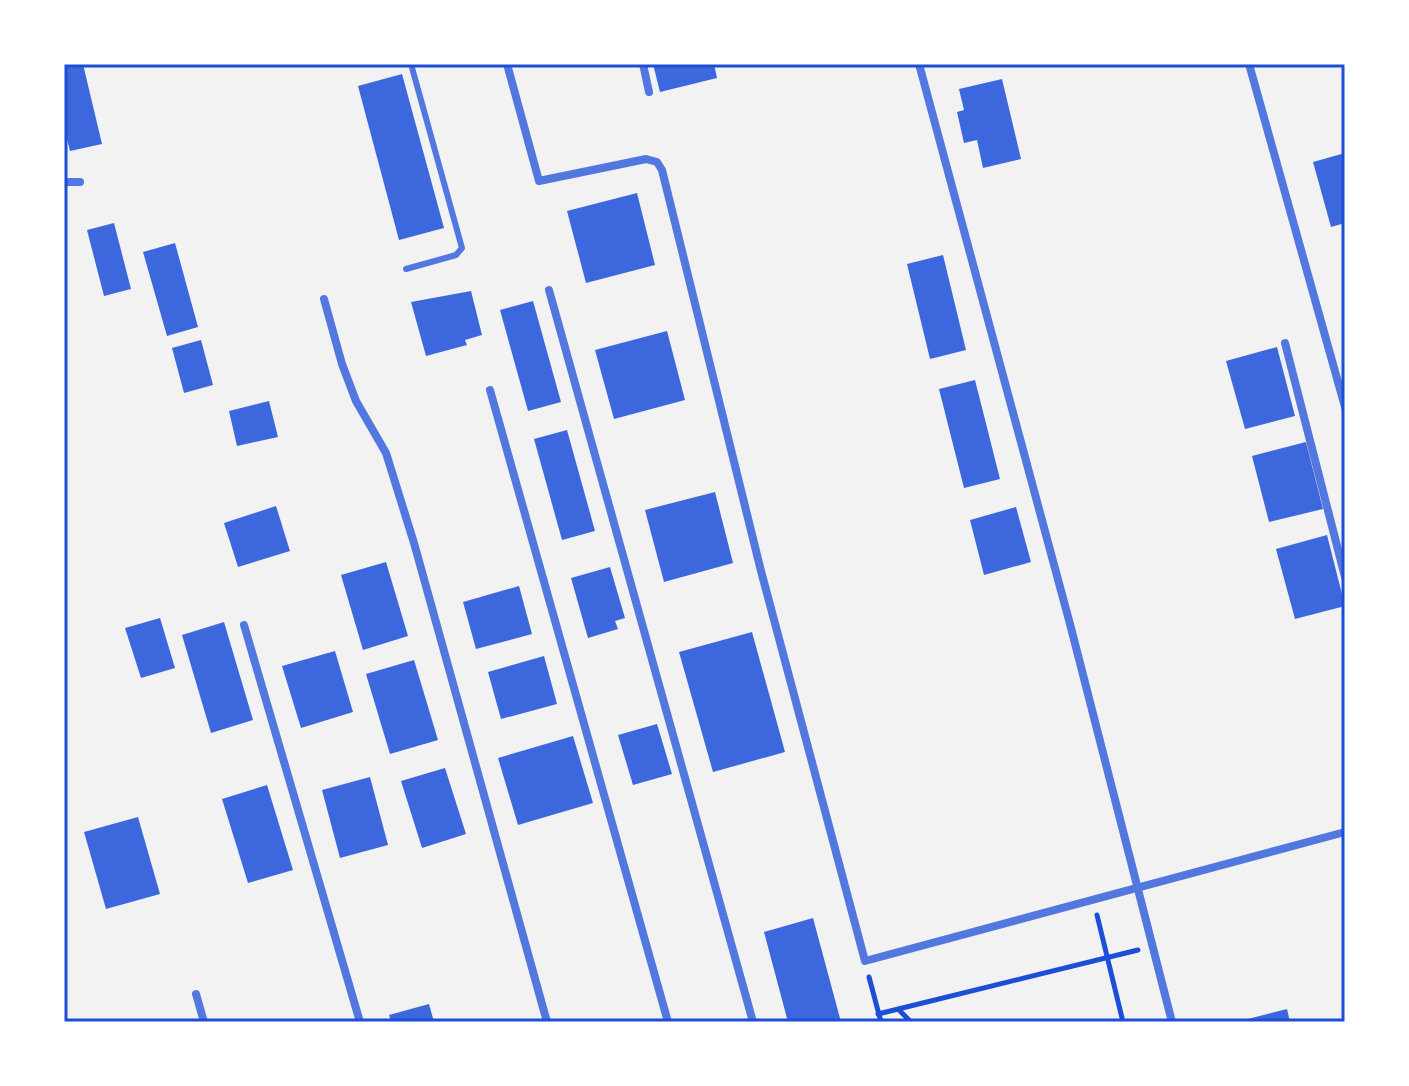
<svg xmlns="http://www.w3.org/2000/svg" width="1409" height="1086" font-family="Signika,sans-serif">
  <style>
    .building { fill: #3d67dc }
    .lines { fill: none; stroke-linecap: round; stroke-linejoin: round }
    .path { stroke: #1d4ed8; stroke-width: 5 }
    .service { stroke: #5277de; stroke-width: 6 }
    .minor { stroke: #5277de; stroke-width: 8 }
    .neatline { fill: none; stroke: #1d4ed8; stroke-width: 3 }
  </style>
  <rect width="100%" height="100%" fill="#f2f2f2"/>
  <g class="building">
    <polygon points="83,64 102,144 70,151 64,127 64,67"/>
    <polygon points="653,64 714,64 717,78 660,92"/>
    <polygon points="402,74 444,228 399,240 358,86"/>
    <polygon points="1002,79 1021,159 983,168 977,140 964,143 957,112 964,110 959,89"/>
    <polygon points="1345,153 1345,223 1331,227 1313,162"/>
    <polygon points="637,193 655,265 586,283 567,211"/>
    <polygon points="114,223 131,289 104,296 87,230"/>
    <polygon points="175,243 198,327 167,336 143,252"/>
    <polygon points="943,255 966,350 930,359 907,264"/>
    <polygon points="471,291 482,335 465,340 467,345 426,356 411,302"/>
    <polygon points="533,301 561,402 528,411 500,310"/>
    <polygon points="667,331 685,400 614,419 595,350"/>
    <polygon points="201,340 213,385 184,393 172,348"/>
    <polygon points="1277,347 1295,416 1245,429 1226,361"/>
    <polygon points="975,380 1000,479 964,488 939,389"/>
    <polygon points="269,401 278,437 237,446 229,411"/>
    <polygon points="567,430 595,531 562,540 534,439"/>
    <polygon points="1306,442 1323,509 1269,522 1252,456"/>
    <polygon points="715,492 733,563 664,582 645,510"/>
    <polygon points="276,506 290,551 238,567 224,523"/>
    <polygon points="1016,507 1031,562 984,575 970,520"/>
    <polygon points="1327,535 1345,606 1295,619 1276,549"/>
    <polygon points="386,562 408,636 363,650 341,575"/>
    <polygon points="610,567 625,618 615,621 618,629 588,638 571,578"/>
    <polygon points="519,586 532,634 476,649 463,602"/>
    <polygon points="160,618 175,668 141,678 125,628"/>
    <polygon points="224,622 253,720 211,733 182,635"/>
    <polygon points="752,632 785,752 713,772 679,652"/>
    <polygon points="335,651 353,712 301,728 282,666"/>
    <polygon points="544,656 557,704 501,719 488,672"/>
    <polygon points="414,660 438,740 390,754 366,674"/>
    <polygon points="657,724 672,774 633,785 618,735"/>
    <polygon points="573,736 593,803 518,825 498,758"/>
    <polygon points="445,768 466,834 422,848 401,781"/>
    <polygon points="370,777 388,845 340,858 322,790"/>
    <polygon points="267,785 293,870 248,883 222,799"/>
    <polygon points="138,817 160,894 106,909 84,832"/>
    <polygon points="813,918 841,1022 788,1022 764,932"/>
    <polygon points="429,1004 434,1022 391,1022 389,1015"/>
    <polygon points="1287,1009 1290,1022 1240,1022 1240,1021"/>
  </g>
  <g class="lines">
    <g class="path">
      <polyline points="1097,915 1123,1022"/>
      <polyline points="869,977 881,1022"/>
      <polyline points="899,1010 911,1022"/>
      <polyline points="878,1014 1138,950"/>
    </g>
    <polyline class="service" points="406,269 456,255 462,248 411,64"/>
    <g class="minor">
      <polyline points="507,64 539,181 646,159 657,162 662,170 761,571 865,961 1345,832"/>
      <polyline points="643,64 649,92"/>
      <polyline points="919,64 1070,624 1172,1022"/>
      <polyline points="1249,64 1345,407"/>
      <polyline points="64,182 80,182"/>
      <polyline points="549,290 753,1022"/>
      <polyline points="324,299 342,364 356,401 386,453 414,543 547,1022"/>
      <polyline points="1285,343 1345,577"/>
      <polyline points="490,390 668,1022"/>
      <polyline points="244,625 360,1022"/>
      <polyline points="196,994 204,1022"/>
    </g>
  </g>
  <rect width="1409" height="1086" fill="none" stroke="#ffffff" stroke-width="132"/>
  <rect x="66" y="66" width="1277" height="954" class="neatline"/>
</svg>
